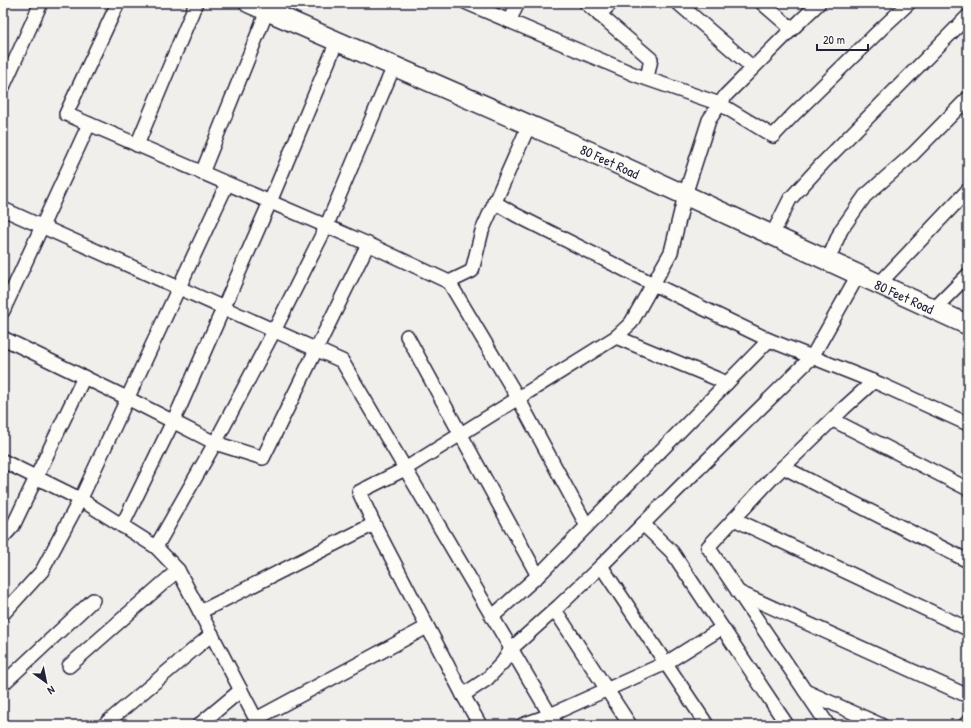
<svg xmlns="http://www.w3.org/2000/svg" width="971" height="728" font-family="'Patrick Hand',sans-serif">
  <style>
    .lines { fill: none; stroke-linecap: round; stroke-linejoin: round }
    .minor-casing { stroke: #22223b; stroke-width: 16 }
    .secondary-casing { stroke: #22223b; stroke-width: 22 }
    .minor { stroke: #fdfcf7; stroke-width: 13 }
    .secondary { stroke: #fdfcf7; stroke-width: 19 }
    .labels { text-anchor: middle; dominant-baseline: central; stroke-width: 3; stroke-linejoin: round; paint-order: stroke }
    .street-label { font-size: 14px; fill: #22223b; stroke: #fdfcf7 }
  </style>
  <rect width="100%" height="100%" fill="#f0efec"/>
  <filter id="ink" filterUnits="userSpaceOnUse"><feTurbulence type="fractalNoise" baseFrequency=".025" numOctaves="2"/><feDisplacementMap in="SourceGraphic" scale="8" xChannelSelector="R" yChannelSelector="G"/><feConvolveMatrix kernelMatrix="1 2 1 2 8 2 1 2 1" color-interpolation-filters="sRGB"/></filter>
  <g filter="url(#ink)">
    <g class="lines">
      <g class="minor-casing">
        <g id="minor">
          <polyline points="118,3 66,114 368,244 449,282 518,398 587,526"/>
          <polyline points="467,3 636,75 720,104 773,136 794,114 881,29 909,3"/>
          <polyline points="586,3 651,59 647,78"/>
          <polyline points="678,3 752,67"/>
          <polyline points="762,3 792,29"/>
          <polyline points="599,15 611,3"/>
          <polyline points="509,21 518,3"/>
          <polyline points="3,87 41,3"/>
          <polyline points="137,145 196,3"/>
          <polyline points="202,173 267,11"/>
          <polyline points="494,202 516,215 653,284 769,340 880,384 968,424"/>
          <polyline points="3,209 342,361 556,725"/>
          <polyline points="772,235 790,199 823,163 968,16"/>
          <polyline points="828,260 841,230 865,196 913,154 968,98"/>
          <polyline points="449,282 472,271 482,231 529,125"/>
          <polyline points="879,284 968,190"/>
          <polyline points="934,309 968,275"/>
          <polyline points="3,311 89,124"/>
          <polyline points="407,336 538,576"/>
          <polyline points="616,337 727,383"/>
          <polyline points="3,338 127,398 215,443 263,458 368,244"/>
          <polyline points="833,420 968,489"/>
          <polyline points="3,461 80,499 156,547 178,570 259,725"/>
          <polyline points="783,467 968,561"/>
          <polyline points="734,519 968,629"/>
          <polyline points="374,524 463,695 480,725"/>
          <polyline points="643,524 672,552 787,725"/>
          <polyline points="122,526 179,409 270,202 337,41"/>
          <polyline points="3,537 13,526 84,377"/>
          <polyline points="156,547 215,443 274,331 326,227 394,66"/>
          <polyline points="601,566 707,725"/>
          <polyline points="738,592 968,696"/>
          <polyline points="555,610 630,725"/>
          <polyline points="200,612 374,524 359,492 405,469 616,337 631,323 671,252 685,195 709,120 726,95 792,29 819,3"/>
          <polyline points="3,614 42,571 83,494 227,184"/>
          <polyline points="492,617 543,571 769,340"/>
          <polyline points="69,666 178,570"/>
          <polyline points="3,684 93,600"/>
          <polyline points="805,691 881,725"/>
          <polyline points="463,695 487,679 503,662 511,649 559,606 601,566 682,485 812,357 858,275"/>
          <polyline points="256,719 427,627"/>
          <polyline points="104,725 212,634"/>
          <polyline points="199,725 241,690"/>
          <polyline points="522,725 550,715 666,663 722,628"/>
          <polyline points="828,725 708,547 772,478 844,408 874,381"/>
          <polyline points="965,725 968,722"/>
        </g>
      </g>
      <g class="secondary-casing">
        <g id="secondary">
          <path id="s1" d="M249,3L589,151L968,325"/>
        </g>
      </g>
      <use href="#minor" class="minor"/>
      <use href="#secondary" class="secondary"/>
    </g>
  </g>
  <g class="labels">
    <g class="street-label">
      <text stroke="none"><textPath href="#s1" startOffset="394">80 Feet Road</textPath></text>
      <text stroke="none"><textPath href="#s1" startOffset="718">80 Feet Road</textPath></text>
    </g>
  </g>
  <rect width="971" height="728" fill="none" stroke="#fdfcf7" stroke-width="16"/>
  <rect x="8" y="8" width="955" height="712" fill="none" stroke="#22223b" stroke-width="1.5" filter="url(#ink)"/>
  <g transform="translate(46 682) rotate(147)" stroke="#fdfcf7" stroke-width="3" paint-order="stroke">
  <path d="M0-3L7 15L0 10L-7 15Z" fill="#22223b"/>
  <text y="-6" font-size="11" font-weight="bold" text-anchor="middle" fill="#22223b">N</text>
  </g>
  <path d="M817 44v6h51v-6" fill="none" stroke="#22223b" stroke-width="2"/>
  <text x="823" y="44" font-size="12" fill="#22223b" stroke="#fdfcf7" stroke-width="3" paint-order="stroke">20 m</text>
</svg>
